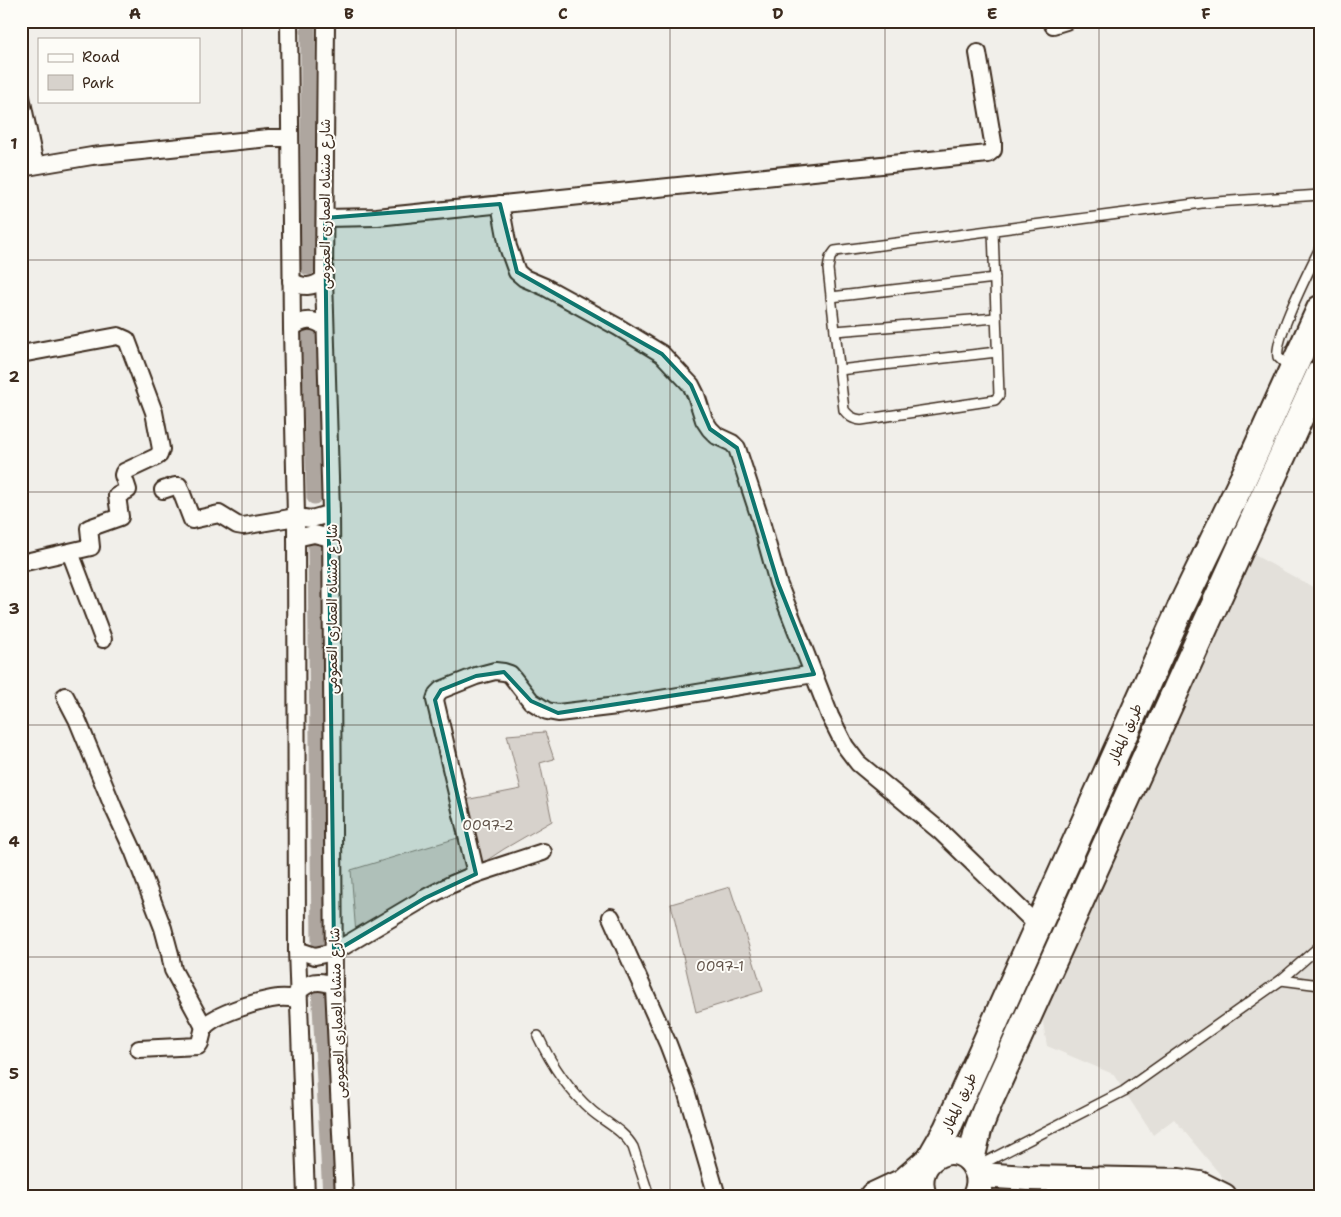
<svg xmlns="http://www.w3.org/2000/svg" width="1341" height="1217" font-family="'Shantell Sans','Playpen Sans Arabic',sans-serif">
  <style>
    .built { fill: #e3e0da }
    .green { fill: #d7d2cc; stroke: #897e75 }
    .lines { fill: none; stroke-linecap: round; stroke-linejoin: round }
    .canal { stroke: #aea69f; stroke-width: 15 }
    .lane-casing { stroke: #3b2a1e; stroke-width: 12 }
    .street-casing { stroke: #3b2a1e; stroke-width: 20 }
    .secondary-casing { stroke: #3b2a1e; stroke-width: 28 }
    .primary-casing { stroke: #3b2a1e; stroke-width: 30 }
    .lane { stroke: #fdfcf7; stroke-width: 9 }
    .street { stroke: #fdfcf7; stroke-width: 16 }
    .secondary { stroke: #fdfcf7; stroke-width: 24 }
    .primary { stroke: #fdfcf7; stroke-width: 26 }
    .marked { fill: #0f766e; fill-opacity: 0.2; stroke: #0f766e; stroke-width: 4; stroke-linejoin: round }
    .grid { fill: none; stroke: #3b2a1e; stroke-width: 1; stroke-opacity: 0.55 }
    .labels { text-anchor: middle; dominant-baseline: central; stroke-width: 4; stroke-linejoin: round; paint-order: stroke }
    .street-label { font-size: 14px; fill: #3b2a1e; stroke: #fdfcf7 }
    .park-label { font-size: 14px; fill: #62544a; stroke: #fdfcf7 }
    .neatline { fill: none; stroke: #3b2a1e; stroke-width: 2 }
    .grid-label { font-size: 16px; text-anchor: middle; font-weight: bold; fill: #3b2a1e }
  </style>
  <rect width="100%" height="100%" fill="#f1efea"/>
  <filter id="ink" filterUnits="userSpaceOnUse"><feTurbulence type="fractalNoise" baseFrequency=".02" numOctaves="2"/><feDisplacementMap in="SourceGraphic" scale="10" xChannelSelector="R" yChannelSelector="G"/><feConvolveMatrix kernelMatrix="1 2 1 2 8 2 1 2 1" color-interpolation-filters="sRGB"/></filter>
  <g filter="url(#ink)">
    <polygon class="built" points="1247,551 1320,591 1320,1196 1238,1196 1174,1119 1153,1135 1113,1074 1047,1046 1042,1017"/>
    <g class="green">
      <polygon points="545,732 554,759 540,763 552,821 504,849 460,878 356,935 351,870 461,837 455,802 521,789 507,735"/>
      <polygon points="730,887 763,991 696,1012 671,904"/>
    </g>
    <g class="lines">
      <g class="canal">
        <polyline points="308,268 308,21"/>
        <polyline points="309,333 314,497"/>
        <polyline points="315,546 319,944"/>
        <polyline points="319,987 330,1196"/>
      </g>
      <g class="lane-casing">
        <g id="lane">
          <path d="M993,231L999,395L995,400L861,420C852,419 849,416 844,410L828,269L830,258L835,251L1202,203L1320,195"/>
          <polyline points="831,297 995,278"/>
          <polyline points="835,331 996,318"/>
          <path d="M1290,368L1278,357C1274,338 1310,269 1320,248"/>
          <polyline points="839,370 997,352"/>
          <polyline points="1281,980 1320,985"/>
          <path d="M538,1036C551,1064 568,1090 592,1111C606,1123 623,1130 633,1147L649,1196"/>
          <polyline points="976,1167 1124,1091 1281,980 1320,946"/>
        </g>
      </g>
      <g class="street-casing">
        <g id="street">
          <polyline points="289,21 292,328 296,517 297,950 306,1196"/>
          <polyline points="326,21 324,279 331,511 334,986 344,1196"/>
          <polyline points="1053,25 1066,21"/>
          <polyline points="21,97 35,165"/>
          <polyline points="21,168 92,156 269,138 290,138"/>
          <polyline points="500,204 508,247 517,272 524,278 545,287 618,327 662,354 691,385 696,395 704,420 710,429 717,436 732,443 737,448 760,518 778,583 830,716 845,746 858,763 940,831 1038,926"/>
          <polyline points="325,218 377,217 988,154 993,150 993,142 978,53"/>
          <path d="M291,281C303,288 312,288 324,279"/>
          <path d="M292,328C303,319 313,318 325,327"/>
          <polyline points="21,354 118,336 127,340 154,412 161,449 159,455 156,457 124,472 123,475 128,490 117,496 120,517 89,528 91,547 21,563"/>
          <polyline points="163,490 175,486 179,486 192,520 219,514 237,525 243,526 296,517 311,519 325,515 331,511"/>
          <polyline points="296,538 314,534 331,538"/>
          <polyline points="70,552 103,639"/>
          <polyline points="65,696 77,719 114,809 133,850 163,928 170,954 173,970 204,1027"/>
          <polyline points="476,874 435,700 437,694 441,690 476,676 495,671 504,672 510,674 531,701 547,711 558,713 617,706 814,674"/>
          <polyline points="611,917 668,1044 687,1094 717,1196"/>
          <polyline points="297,950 315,956 334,952 425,898 450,885 476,874 543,852"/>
          <path d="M297,993C309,981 319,979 334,986"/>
          <path d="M139,1049L198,1046L200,1043L204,1027C215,1014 261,1000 278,998C285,997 291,998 298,999"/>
        </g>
      </g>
      <g class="secondary-casing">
        <polyline id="secondary" points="979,1175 1027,1178 1179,1181 1200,1184 1224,1196"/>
      </g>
      <g class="primary-casing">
        <g id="primary">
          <polyline points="931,1157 947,1129 1183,603 1243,479 1320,309"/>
          <polyline points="971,1160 978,1130 989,1102 1320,373"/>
          <polyline points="873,1196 903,1182 925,1163"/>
          <path d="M923,1196C908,1155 962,1133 977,1170C981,1178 980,1187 976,1196"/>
        </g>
      </g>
      <use href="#lane" class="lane"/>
      <use href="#street" class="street"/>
      <use href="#secondary" class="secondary"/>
      <use href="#primary" class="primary"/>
    </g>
  </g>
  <path class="marked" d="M500,204L517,272L662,354L691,385L710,429L737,448L778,583L814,674L558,713L531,701L504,672L476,676L441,690L435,700L476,874L425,898L334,952L325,218Z"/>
  <path class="grid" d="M242,21V1196M456,21V1196M670,21V1196M885,21V1196M1099,21V1196M21,260H1320M21,492H1320M21,725H1320M21,957H1320"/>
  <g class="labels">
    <g class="street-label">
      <text transform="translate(325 204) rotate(-90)">شارع منشاه العمارى العمومى</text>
      <text transform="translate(332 609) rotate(-90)">شارع منشاه العمارى العمومى</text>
      <text transform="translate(1125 733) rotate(-66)">طريق المطار</text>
      <text transform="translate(337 1013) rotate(-92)">شارع منشاه العمارى العمومى</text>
      <text transform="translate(959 1102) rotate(-65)">طريق المطار</text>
    </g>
    <g class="park-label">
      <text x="488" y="825">0097-2</text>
      <text x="720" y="966">0097-1</text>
    </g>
  </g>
  <rect width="1341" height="1217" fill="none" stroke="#fdfcf7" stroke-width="55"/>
  <rect x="38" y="38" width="162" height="65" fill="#fdfcf7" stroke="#afa8a0"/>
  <rect x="48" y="54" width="25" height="8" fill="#fdfcf7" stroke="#afa8a0"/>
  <text x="82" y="62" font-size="15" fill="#3b2a1e">Road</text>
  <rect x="48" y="75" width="25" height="15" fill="#d7d2cc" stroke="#afa8a0"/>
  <text x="82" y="88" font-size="15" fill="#3b2a1e">Park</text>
  <rect x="28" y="28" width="1286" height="1162" class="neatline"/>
  <g class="grid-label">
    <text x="135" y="19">A</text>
    <text x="349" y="19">B</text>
    <text x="563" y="19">C</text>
    <text x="778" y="19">D</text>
    <text x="992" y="19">E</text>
    <text x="1206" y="19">F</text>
    <text x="14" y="149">1</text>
    <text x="14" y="382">2</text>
    <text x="14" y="614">3</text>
    <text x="14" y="847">4</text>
    <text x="14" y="1079">5</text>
  </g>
</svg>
